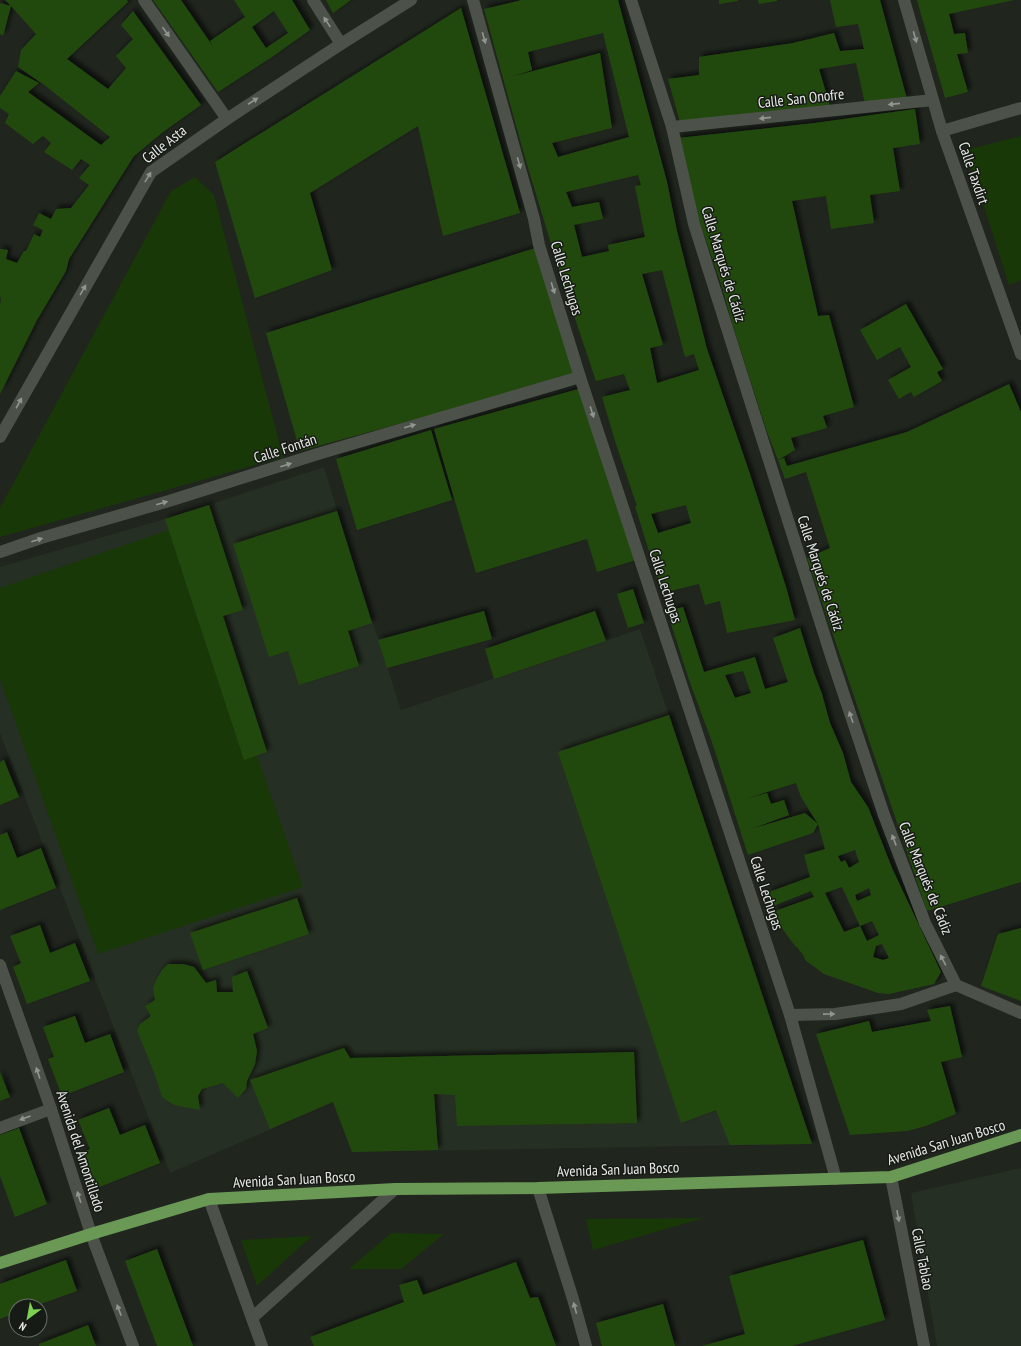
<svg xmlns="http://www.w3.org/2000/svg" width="1021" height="1346" font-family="'PT Sans Narrow',sans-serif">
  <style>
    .built { fill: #262f23 }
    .green { fill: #193808 }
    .building { fill: #23490e; fill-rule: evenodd; filter: url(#shadow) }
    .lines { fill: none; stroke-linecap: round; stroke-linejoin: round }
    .minor { stroke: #4c524a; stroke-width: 12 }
    .major { stroke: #6a9855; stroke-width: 12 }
    .oneway { fill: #919690 }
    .labels { text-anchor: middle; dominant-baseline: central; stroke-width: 3; stroke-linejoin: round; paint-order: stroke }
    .street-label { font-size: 15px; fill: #e6e9e5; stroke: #171b15 }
  </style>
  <defs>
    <filter id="shadow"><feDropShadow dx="3.5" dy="-3.5" stdDeviation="2" flood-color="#0009"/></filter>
  </defs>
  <rect width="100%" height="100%" fill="#20251e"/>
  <g class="built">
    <polygon points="324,467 342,527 401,710 640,629 812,1144 352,1152 333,1102 170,1173 0,733 0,567 165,519"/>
    <polygon points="1021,1168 1021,1346 937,1346 911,1193"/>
  </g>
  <g class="green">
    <polygon points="1021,136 1021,280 1009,285 966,150"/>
    <polygon points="195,177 214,195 283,457 0,537 0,508 171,191"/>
    <polygon points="177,527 303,887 98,954 0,679 0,588"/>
    <polygon points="704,1218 593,1250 586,1219"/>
    <polygon points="391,1233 444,1234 401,1269 349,1269"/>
    <polygon points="312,1236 257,1286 241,1240"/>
  </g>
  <g class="building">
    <polygon points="5,0 127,0 128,2 67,59 108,89 126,68 116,56 133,39 121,25 133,11 201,105 163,132 134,156 69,259 66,271 37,320 0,394 0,306 1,298 0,297 0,249 8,250 6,259 17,263 24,251 26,251 34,234 40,237 43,230 33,225 39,213 51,219 56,209 71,208 89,185 79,178 90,165 81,159 72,170 44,152 51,143 43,136 33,144 5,123 9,114 0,108 0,96 16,71 39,83 28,92 101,145 110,137 43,84 18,67 21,50 36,34 11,6 3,36 0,34 0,3 11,6"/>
    <path d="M153,0H181L214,48L210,41L245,17L234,0H292L310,30L272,57L218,92ZM274,11L288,33L266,48L252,27Z"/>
    <polygon points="326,0 351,0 333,13"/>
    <path d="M522,0H618L667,182L677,231L707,349L750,474L786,587L795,620L727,633L720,601L705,605L699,584L662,593L635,506H637L616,444L602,397L630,390L624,374L596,381L562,280L523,151L484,9ZM603,33L629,137L558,157L552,143L612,128L600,53L511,77L532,70L528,52ZM638,175L641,185L635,186L645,237L608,245L609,251L582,257L574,225L603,219L599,202L572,207L566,192ZM662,270L685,357L694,354L699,370L657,383L650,348L663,345L642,274ZM686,505L691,523L658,533L651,514Z"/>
    <polygon points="719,0 738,0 738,1 719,4"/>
    <polygon points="758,0 777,0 777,1 759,4"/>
    <polygon points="830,0 880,0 907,99 865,104 856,63 819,69 830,106 680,122 668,79 699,75 699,57 793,43 834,33 840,51 864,49 858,24 836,27"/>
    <polygon points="917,0 1014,0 949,14 954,34 965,33 968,53 957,54 968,92 945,98"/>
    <polygon points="461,8 520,213 443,236 418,126 310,193 332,270 255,298 215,162"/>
    <polygon points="915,109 920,144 893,148 900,191 870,195 874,223 831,229 826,196 792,201 818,316 829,315 854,407 823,416 827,428 791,438 795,450 778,460 767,432 732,323 722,287 697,214 678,138 815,123"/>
    <polygon points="535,248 576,375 300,451 266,333"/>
    <polygon points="906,304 943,369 937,372 942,381 914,397 911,392 899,399 888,380 911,367 900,347 877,360 860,330"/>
    <polygon points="1009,384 1021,412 1021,882 927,911 807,558 830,548 806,472 785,479 778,460 784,458 787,466 907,432"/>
    <polygon points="582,388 636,560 597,572 587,539 476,573 434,429"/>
    <polygon points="431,430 452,500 357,530 336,459"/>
    <polygon points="209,505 243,610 223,616 267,752 244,760 165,519"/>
    <polygon points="337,511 372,623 348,631 359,666 299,685 288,651 269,657 233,544"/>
    <polygon points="633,589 644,623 628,628 617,594"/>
    <path d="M683,607L704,672L755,657L765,689L788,682L773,638L800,628L814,673L822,694L830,723L843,753L851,782L868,807L892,868L941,972L934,984L889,994L878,993L824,974L805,960L804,956L797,947H796L781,927L775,911L814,897L811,891L773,906L769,892L810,877L804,855L825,849L818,824L813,833L748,855L712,742L688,677L667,611ZM743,671L751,693L735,698L725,675ZM796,783L801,797L818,824L805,813L751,829L789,815L784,800L771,804L767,793L745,799ZM855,850L859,862L849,868L845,860L841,862L838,856ZM842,887L860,926L872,921L879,935L867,941L860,926L844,932L825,893ZM869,888L871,895L857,901L855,895ZM882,944L889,958L883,960L873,957L876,946Z"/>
    <polygon points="484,611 492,639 387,668 378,640"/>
    <polygon points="595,611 606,641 494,679 485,649"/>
    <polygon points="669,715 812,1144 730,1145 716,1110 681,1123 558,752"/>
    <polygon points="4,760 19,797 0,805 0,762"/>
    <polygon points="7,832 17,858 41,848 56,888 0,910 0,835"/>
    <polygon points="297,898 309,934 203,970 190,933"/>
    <polygon points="40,925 50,953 75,943 90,981 27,1004 13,967 21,963 10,936"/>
    <polygon points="1021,928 1021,1001 981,986 998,934"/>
    <polygon points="168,964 183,964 194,967 206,983 216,980 217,992 233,992 232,977 247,971 268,1028 253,1034 257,1051 255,1064 247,1081 246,1089 238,1098 223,1083 202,1089 198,1096 200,1110 174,1105 162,1097 155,1075 137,1030 140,1024 151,1016 145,1006 155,1000 153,988 156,980 162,970"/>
    <polygon points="950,1006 962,1057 941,1062 956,1114 926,1126 907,1131 850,1135 816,1034 869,1021 872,1032 931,1021 927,1010"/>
    <polygon points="75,1016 85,1043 110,1034 124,1072 62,1096 48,1059 54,1057 43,1027"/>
    <polygon points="344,1048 350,1058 634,1052 637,1123 457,1126 455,1095 434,1094 438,1150 352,1152 333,1102 270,1129 250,1080"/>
    <polygon points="0,1072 10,1097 0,1101"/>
    <polygon points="109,1108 120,1135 145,1125 160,1163 97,1188 83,1152 90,1149 78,1120"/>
    <polygon points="19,1128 47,1204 15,1217 0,1176 0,1135"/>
    <polygon points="863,1240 885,1320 792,1346 702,1346 745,1334 729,1276"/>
    <polygon points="157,1249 193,1346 157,1346 125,1261"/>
    <polygon points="66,1260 77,1291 35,1306 16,1306 16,1313 0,1319 0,1284"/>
    <polygon points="516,1262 530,1298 538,1297 556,1346 314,1346 310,1337 404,1302 399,1285 417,1280 423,1295"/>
    <polygon points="663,1304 675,1346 602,1346 596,1323"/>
    <polygon points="88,1325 96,1346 39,1346 39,1344"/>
  </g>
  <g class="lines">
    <g class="minor">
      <polyline points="144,0 227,119"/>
      <polyline points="313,0 341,44"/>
      <polyline points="473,0 534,219 539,245 580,377 790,1015 836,1179"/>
      <polyline points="631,0 672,127 694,224 833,662 884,815 925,923 956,985 901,1004 835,1014 790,1015"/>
      <polyline points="904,0 942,131 1021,354"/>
      <polyline points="672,127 933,100"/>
      <polyline points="942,131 1021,108"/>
      <polyline points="0,437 151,172 227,119 341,44 411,0"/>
      <polyline points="0,552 41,538 169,501 321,453 580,377"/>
      <polyline points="0,965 51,1109 91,1234 133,1346"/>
      <polyline points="956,985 1021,1013"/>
      <polyline points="0,1128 51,1109"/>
      <polyline points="891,1177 924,1346"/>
      <polyline points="538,1188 573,1299 586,1346"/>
      <polyline points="209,1199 262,1346"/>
      <polyline points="252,1318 395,1189"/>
    </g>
    <polyline class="major" points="0,1263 91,1234 209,1199 395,1189 538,1188 891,1177 1021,1135"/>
  </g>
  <defs><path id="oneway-solid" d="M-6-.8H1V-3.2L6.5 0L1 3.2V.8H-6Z"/></defs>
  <g class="oneway">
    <use href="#oneway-solid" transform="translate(327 22) rotate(-123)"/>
    <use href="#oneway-solid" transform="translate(166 32) rotate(55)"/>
    <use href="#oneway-solid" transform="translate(915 37) rotate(74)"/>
    <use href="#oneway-solid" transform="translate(484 38) rotate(74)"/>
    <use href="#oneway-solid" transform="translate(253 101) rotate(-33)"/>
    <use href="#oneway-solid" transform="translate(894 104) rotate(174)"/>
    <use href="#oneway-solid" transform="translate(765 118) rotate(174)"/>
    <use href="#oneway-solid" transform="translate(519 163) rotate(74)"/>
    <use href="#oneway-solid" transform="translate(148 177) rotate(-59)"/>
    <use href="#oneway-solid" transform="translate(553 288) rotate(73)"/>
    <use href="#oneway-solid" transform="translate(83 290) rotate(-60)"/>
    <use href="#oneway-solid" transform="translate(19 403) rotate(-61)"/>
    <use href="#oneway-solid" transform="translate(592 412) rotate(72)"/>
    <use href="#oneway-solid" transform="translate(410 426) rotate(-16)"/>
    <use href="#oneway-solid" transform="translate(286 465) rotate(-17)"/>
    <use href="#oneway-solid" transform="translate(162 503) rotate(-16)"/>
    <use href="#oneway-solid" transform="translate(37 540) rotate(-18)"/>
    <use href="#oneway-solid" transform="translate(851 717) rotate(-109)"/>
    <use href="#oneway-solid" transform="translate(894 840) rotate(-111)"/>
    <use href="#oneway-solid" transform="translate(943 960) rotate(-118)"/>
    <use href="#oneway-solid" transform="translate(829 1014) rotate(-1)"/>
    <use href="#oneway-solid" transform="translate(38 1073) rotate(-109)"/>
    <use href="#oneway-solid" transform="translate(25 1118) rotate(160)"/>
    <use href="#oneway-solid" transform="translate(79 1197) rotate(-108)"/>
    <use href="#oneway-solid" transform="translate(898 1216) rotate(79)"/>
    <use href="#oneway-solid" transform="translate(575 1308) rotate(-105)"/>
    <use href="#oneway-solid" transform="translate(119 1310) rotate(-111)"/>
  </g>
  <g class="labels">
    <g class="street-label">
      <text transform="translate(801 98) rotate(-6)">Calle San Onofre</text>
      <text transform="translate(164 144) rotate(-38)">Calle Asta</text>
      <text transform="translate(974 173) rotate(71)">Calle Taxdirt</text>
      <text transform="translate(724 264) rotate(73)">Calle Marqués de Cádiz</text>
      <text transform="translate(567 278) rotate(73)">Calle Lechugas</text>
      <text transform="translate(285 448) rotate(-18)">Calle Fontán</text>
      <text transform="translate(821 573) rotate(72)">Calle Marqués de Cádiz</text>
      <text transform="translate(666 586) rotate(72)">Calle Lechugas</text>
      <text transform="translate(926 878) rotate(68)">Calle Marqués de Cádiz</text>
      <text transform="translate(767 893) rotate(72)">Calle Lechugas</text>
      <text transform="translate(946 1142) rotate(-17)">Avenida San Juan Bosco</text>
      <text transform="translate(81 1151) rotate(72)">Avenida del Amontillado</text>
      <text transform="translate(618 1169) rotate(-2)">Avenida San Juan Bosco</text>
      <text transform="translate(294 1179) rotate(-3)">Avenida San Juan Bosco</text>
      <text transform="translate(923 1259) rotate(79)">Calle Tablao</text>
    </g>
  </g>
  <g transform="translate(28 1318) rotate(212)"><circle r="19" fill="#171b15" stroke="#6a6d68"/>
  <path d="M0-3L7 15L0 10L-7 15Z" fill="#7cd154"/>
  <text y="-6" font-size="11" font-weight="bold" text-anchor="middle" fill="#e6e9e5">N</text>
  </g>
</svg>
